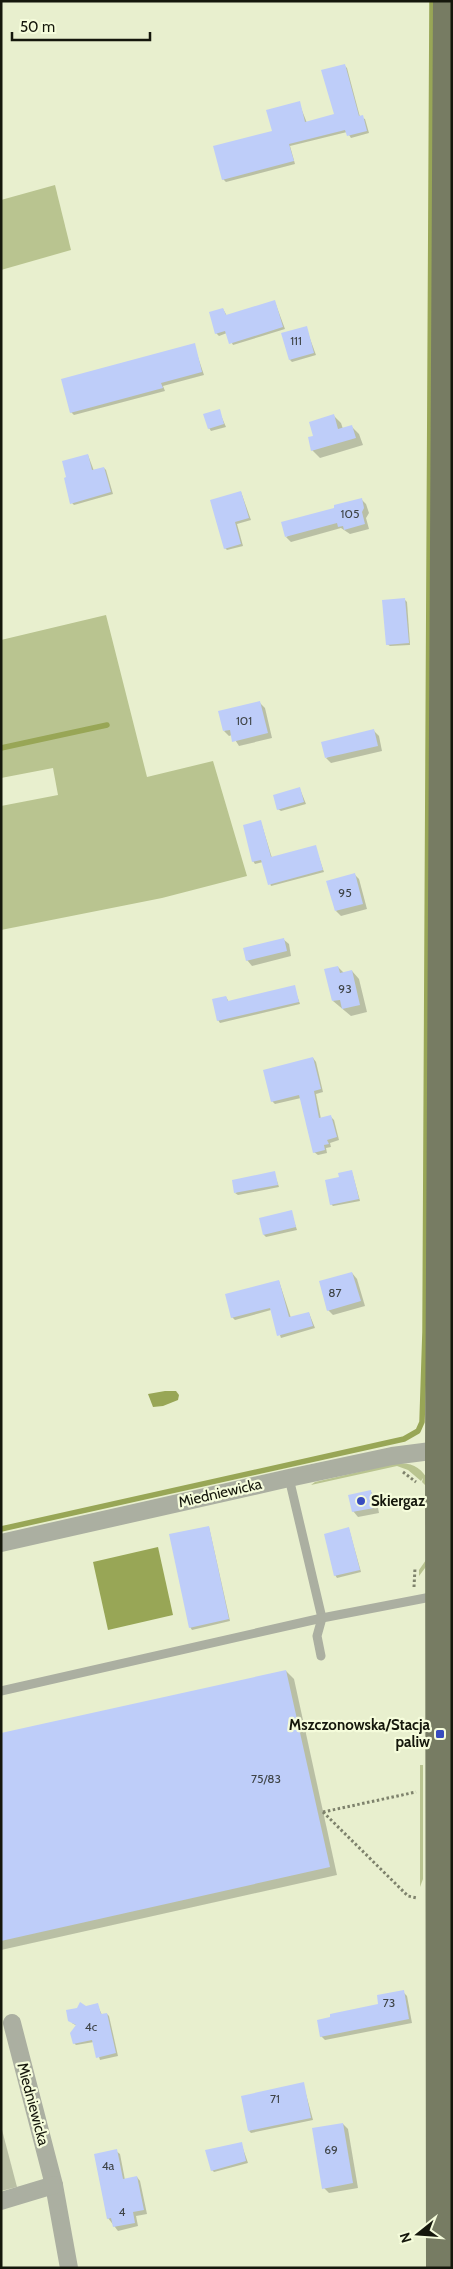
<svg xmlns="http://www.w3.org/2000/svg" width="453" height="2269" font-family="Cabin,sans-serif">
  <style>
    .green { fill: #b9c490 }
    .water { fill: #98a656 }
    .shadow { fill: #0003 }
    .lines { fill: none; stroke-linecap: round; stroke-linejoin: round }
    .stream { stroke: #98a656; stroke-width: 5.5 }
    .building { fill: #becdf9 }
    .path { stroke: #7e826c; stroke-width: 3; stroke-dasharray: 2.5 2.5; stroke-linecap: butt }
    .lane { stroke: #abafa1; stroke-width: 9 }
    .street { stroke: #abafa1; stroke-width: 18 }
    .primary { stroke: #777c63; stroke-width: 28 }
    .poi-dot { fill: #374bbe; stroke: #f5fcdb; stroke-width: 2 }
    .labels { text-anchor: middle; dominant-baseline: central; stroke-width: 4.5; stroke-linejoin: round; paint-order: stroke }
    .number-label { font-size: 12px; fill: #3f4447 }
    .street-label { font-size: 15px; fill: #15170c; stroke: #f5fcdb }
    .poi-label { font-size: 15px; font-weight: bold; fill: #15170c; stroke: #f5fcdb; text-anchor: start }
  </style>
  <rect width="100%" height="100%" fill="#e8efce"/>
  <g class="green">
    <polygon points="55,185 71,250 1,270 1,200"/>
    <polygon points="106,615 147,777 213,761 247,876 162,898 1,930 1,806 58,795 53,768 1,778 1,640"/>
    <path d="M397,1463C411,1463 419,1466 427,1478L428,1564L419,1576V1570L426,1560V1486L422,1482L423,1478L421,1481L408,1470L397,1466L311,1485L315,1482Z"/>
    <polygon points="420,1765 423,1765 423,1879 420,1887"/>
  </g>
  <g class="water">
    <polygon points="165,1391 176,1391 179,1395 178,1400 163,1406 153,1407 148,1394"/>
    <polygon points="158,1547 173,1615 108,1630 93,1562"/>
  </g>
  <g class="shadow">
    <polygon points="344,65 347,68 360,117 365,119 369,133 351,138 347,132 290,146 295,164 226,182 223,179 273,132 299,103 307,123 335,115"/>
    <polygon points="275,302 285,329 233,345 227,333 219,336 216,333 223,309 227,316"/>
    <polygon points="306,328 316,355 292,362 290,360"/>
    <polygon points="194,345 204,375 163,386 165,391 74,415 71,412"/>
    <polygon points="219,411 226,427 211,431 209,428"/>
    <polygon points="334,416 341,423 343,429 352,427 359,434 363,445 320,458 312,450 315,437"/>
    <polygon points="88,455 94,471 104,468 106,470 113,494 74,505 72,503"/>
    <polygon points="241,492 251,520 237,524 243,546 227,550 225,548"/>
    <polygon points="361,499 366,504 369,513 366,518 369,529 350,534 341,528 291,542 286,537 336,509"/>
    <polygon points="405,600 407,602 410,645 390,646 387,644"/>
    <polygon points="260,703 265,708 272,738 239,746 232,735 229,736 224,731"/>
    <polygon points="374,731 379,736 382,751 331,763 326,758"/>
    <polygon points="300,789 306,804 281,811 278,809"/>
    <polygon points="261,822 272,858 315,846 324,872 271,886 263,862 255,864 253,861"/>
    <polygon points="354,874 359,879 367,909 341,916 336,911"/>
    <polygon points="283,939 289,944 291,956 252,966 247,960"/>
    <polygon points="338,967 344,973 352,971 359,979 367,1012 351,1016 333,1001"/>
    <polygon points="294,987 300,1004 220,1023 218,1020 226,997 229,1002"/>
    <polygon points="313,1058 316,1062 323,1092 316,1094 321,1119 331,1117 334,1120 339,1140 330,1143 331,1147 326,1148 327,1153 318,1155 314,1152 301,1098 275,1104 272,1101"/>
    <polygon points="274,1172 279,1187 238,1195 235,1193"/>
    <polygon points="352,1172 360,1201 333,1206 331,1204 340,1178"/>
    <polygon points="291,1212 297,1230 266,1237 264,1235 260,1219"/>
    <polygon points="352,1273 357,1279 365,1306 333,1315 328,1310"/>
    <polygon points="279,1281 291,1318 309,1313 315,1328 281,1338 271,1310 235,1320 232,1317"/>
    <polygon points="371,1492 376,1497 379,1513 358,1517 353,1511"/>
    <polygon points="209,1527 230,1621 192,1630 190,1627"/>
    <polygon points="349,1529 361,1572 337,1578 335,1575"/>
    <polygon points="286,1671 294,1679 337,1875 1,1950 1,1735"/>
    <polygon points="403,1992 407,1996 412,2023 325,2040 321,2036"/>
    <polygon points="97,2004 102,2015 107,2014 109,2016 118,2056 100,2060 94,2042 76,2045 74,2043 77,2026 72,2023 78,2009"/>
    <polygon points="303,2083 313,2120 251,2133 249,2131"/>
    <polygon points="343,2124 348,2129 358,2188 329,2193 324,2188"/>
    <polygon points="1,2126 17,2187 1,2191"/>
    <polygon points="241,2143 248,2163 214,2172 212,2170"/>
    <polygon points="116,2151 120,2154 125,2180 137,2177 140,2181 147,2214 136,2216 138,2226 118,2231 108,2218"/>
  </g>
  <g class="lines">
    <g class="stream">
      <polyline points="1,748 107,725"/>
      <polyline points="1,1529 404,1439 418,1431 422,1422 425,1332 432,1"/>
    </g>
  </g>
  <g class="building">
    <polygon points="345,64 359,116 363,115 367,131 347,136 345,130 289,144 294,161 222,180 213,146 272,131 266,110 300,101 305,122 334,114 321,70"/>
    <polygon points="275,300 283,327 229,344 225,331 215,334 209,312 223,308 226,315"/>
    <polygon points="307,326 314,353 289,360 281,333"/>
    <polygon points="195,343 202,372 161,383 163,388 70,413 61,379"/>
    <polygon points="220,409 224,424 208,429 203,414"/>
    <polygon points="334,414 338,429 352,425 356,438 311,451 308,437 313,436 309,422"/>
    <polygon points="88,454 92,470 104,467 111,492 70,504 64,478 66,477 62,461"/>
    <polygon points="241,491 249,518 235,522 241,544 224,549 210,500"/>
    <polygon points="362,498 364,508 362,512 365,524 344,530 343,526 338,527 337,523 285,537 281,522 334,508 334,505"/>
    <polygon points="405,598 409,643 386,645 382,600"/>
    <polygon points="260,701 268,733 232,742 230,730 223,731 218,711"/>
    <polygon points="374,729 378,746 325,758 321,742"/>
    <polygon points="300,787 304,802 277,810 273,795"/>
    <polygon points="261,820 271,857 316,845 323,870 268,885 261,860 252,862 243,825"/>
    <polygon points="355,873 363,904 335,911 326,881"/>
    <polygon points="284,938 287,951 246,961 243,948"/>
    <polygon points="338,966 340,973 352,970 360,1005 342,1009 340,1000 332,1001 324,969"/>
    <polygon points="295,985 299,1002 217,1021 212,999 226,996 228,1001"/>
    <polygon points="313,1057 321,1089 314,1091 319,1118 331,1115 337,1137 327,1140 329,1144 324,1145 325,1150 313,1153 299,1095 271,1102 263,1070"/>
    <polygon points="352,1170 359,1199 330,1205 325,1180 339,1177 338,1173"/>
    <polygon points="275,1171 278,1185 234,1193 232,1180"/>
    <polygon points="292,1210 296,1227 263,1235 259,1218"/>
    <polygon points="352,1272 361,1301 327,1311 319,1281"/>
    <polygon points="279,1280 289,1317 309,1312 313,1326 277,1336 270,1308 231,1318 225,1294"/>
    <polygon points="371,1490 374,1508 352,1512 348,1495"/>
    <polygon points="209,1526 229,1619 189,1628 169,1534"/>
    <polygon points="349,1527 360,1570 334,1576 324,1534"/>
    <polygon points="286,1670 330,1867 1,1941 1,1733"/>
    <polygon points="404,1990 409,2019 320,2037 317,2020 330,2017 330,2014 378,2004 377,1995"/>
    <polygon points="80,2002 86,2006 98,2003 101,2014 107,2013 116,2053 96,2058 92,2040 73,2044 70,2033 76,2025 68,2021 66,2010 77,2008"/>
    <polygon points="304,2082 311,2118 248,2131 241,2096"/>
    <polygon points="343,2123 353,2183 322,2189 312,2128"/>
    <polygon points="242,2142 246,2161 211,2171 205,2150"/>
    <polygon points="117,2149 123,2179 137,2176 144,2210 133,2212 135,2223 113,2227 111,2218 107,2219 94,2154"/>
  </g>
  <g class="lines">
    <g class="path">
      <polyline points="403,1472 416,1482"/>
      <polyline points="414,1587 415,1568"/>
      <polyline points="323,1812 408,1896 417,1898"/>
      <polyline points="323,1812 416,1792"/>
    </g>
    <g class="lane">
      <polyline points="289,1478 322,1618 317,1636 321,1656"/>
      <polyline points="1,1691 322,1618 436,1596"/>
    </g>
    <g class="street">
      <polyline points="1,1543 289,1478 392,1456 439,1450"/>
      <polyline points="12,2023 54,2185 69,2268"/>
      <polyline points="1,2201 54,2185"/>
    </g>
    <polyline class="primary" points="440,2268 439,1450 447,1"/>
  </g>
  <g class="poi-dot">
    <circle cx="361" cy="1501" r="5"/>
    <rect x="435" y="1729" width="10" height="10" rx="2.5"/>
  </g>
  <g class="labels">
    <g class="number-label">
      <text x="296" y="340">111</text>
      <text x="350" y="513">105</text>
      <text x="244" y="720">101</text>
      <text x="345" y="892">95</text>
      <text x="345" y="988">93</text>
      <text x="335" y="1292">87</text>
      <text x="266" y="1778">75/83</text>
      <text x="389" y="2002">73</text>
      <text x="91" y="2026">4c</text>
      <text x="275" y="2098">71</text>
      <text x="331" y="2149">69</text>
      <text x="108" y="2165">4a</text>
      <text x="122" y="2211">4</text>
    </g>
    <g class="street-label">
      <text transform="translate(220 1493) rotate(-13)">Miedniewicka</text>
      <text transform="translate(33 2104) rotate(75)">Miedniewicka</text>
    </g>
    <g class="poi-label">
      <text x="371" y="1501">Skiergaz</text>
      <text x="430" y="1725" text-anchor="end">Mszczonowska/Stacja<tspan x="430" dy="17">paliw</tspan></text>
    </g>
  </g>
  <rect width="453" height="2269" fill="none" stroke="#15170c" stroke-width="5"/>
  <g transform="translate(418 2234) rotate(253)" stroke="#f5fcdb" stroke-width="4" paint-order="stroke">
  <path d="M0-4L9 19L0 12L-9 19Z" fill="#15170c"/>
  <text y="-8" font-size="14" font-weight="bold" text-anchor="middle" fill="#15170c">N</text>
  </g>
  <path d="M12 32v8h138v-8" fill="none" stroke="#15170c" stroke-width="2.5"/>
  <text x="20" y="32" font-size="15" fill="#15170c" stroke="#f5fcdb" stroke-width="4" paint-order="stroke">50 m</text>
</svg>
